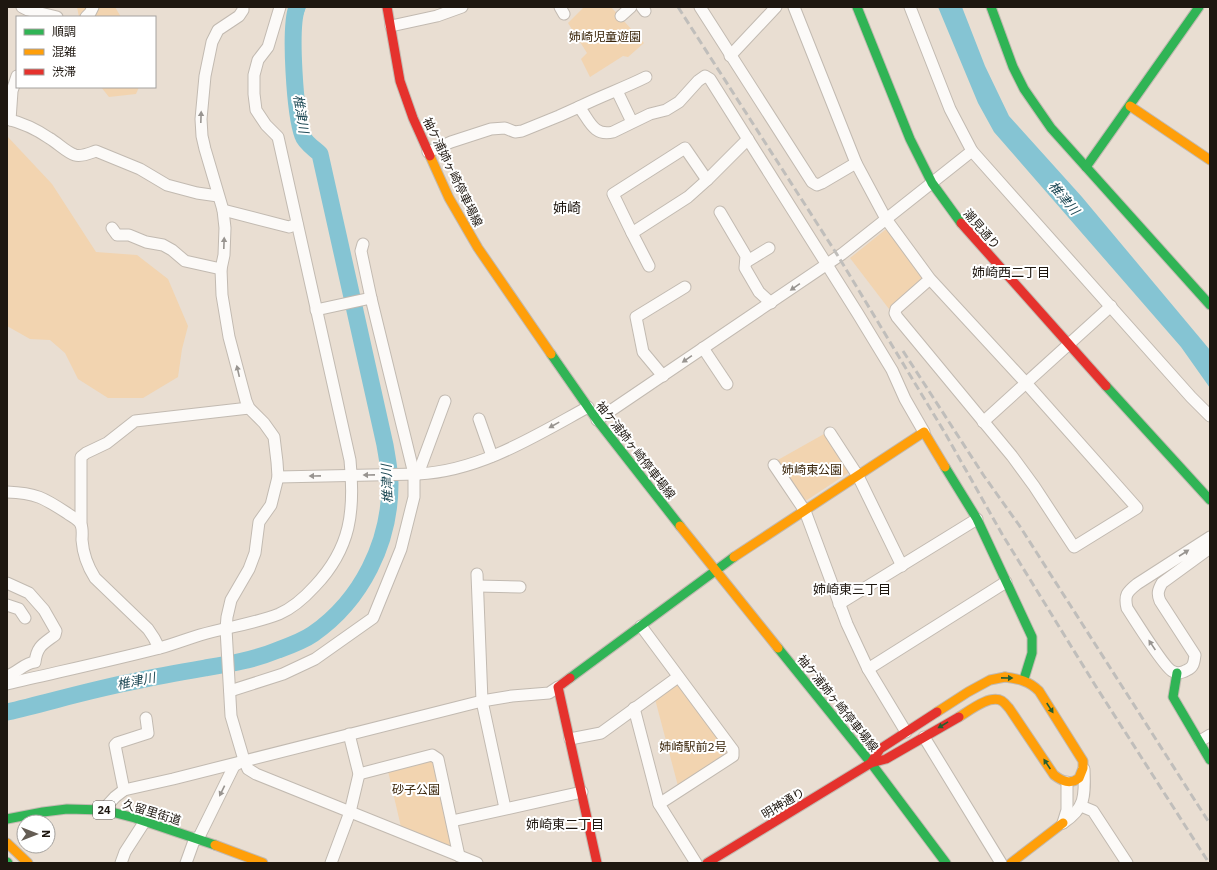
<svg xmlns="http://www.w3.org/2000/svg" width="1217" height="870" font-family="'IBM Plex Sans','Noto Sans JP',sans-serif">
  <style>
    .green { fill: #f2d4b0 }
    .water { fill: #85c4d3 }
    .lines { fill: none; stroke-linecap: round; stroke-linejoin: round }
    .river { stroke: #85c4d3; stroke-width: 17 }
    .street-casing { stroke: #c2bab1; stroke-width: 13 }
    .fast-casing { stroke: #c2bab1; stroke-width: 11 }
    .slow-casing { stroke: #c2bab1; stroke-width: 11 }
    .jam-casing { stroke: #c2bab1; stroke-width: 11 }
    .street { stroke: #fcfaf8; stroke-width: 11 }
    .fast { stroke: #30b455; stroke-width: 9 }
    .slow { stroke: #ff9f0a; stroke-width: 9 }
    .jam { stroke: #e5322d; stroke-width: 9 }
    .rail { stroke: #c0bebb; stroke-width: 3; stroke-dasharray: 8 4; stroke-linecap: butt }
    .oneway { fill: #989490 }
    .oneway2 { fill: #265e2f }
    .labels { text-anchor: middle; dominant-baseline: central; stroke-width: 4; stroke-linejoin: round; paint-order: stroke }
    .shield { fill: #fff; stroke: #625d58; stroke-width: 1 }
    .shield-label { font-size: 11px; font-weight: bold; fill: #1e1710 }
    .park-label { font-size: 12px; fill: #392409; stroke: #fff }
    .street-label { font-size: 12px; fill: #1e1710; stroke: #fff }
    .water-label { font-size: 13px; font-style: italic; fill: #204b57; stroke: #fff }
    .neighbourhood-label { font-size: 13px; fill: #1e1710; stroke: #fff }
    .quarter-label { font-size: 14px; fill: #1e1710; stroke: #fff }
  </style>
  <rect width="100%" height="100%" fill="#e9ded2"/>
  <g class="green">
    <polygon points="77,7 115,7 121,17 79,17"/>
    <polygon points="584,7 611,7 644,43 628,57 623,56 590,77 581,59 587,53 568,23"/>
    <polygon points="101,87 139,87 136,94 109,97"/>
    <polygon points="7,136 52,184 96,252 137,255 168,279 188,326 182,349 178,377 143,398 108,398 78,379 65,353 50,340 30,339 7,326"/>
    <polygon points="885,230 888,230 921,275 921,280 889,309 850,258"/>
    <polygon points="824,434 849,469 848,473 807,500 803,499 776,461"/>
    <polygon points="675,684 679,685 728,750 727,755 678,786 655,699"/>
    <polygon points="430,760 434,762 453,845 449,848 401,827 388,771"/>
  </g>
  <g class="water">
    <path d="M293,7H306L301,21L299,56L286,55C285,40 285,21 293,7Z"/>
    <polygon points="938,7 962,7 985,66 1009,116 1082,197 1210,350 1210,388 1181,347 994,132 978,103"/>
  </g>
  <g class="lines">
    <path class="river" d="M7,712C50,702 93,689 136,681C159,676 182,672 205,668C229,664 254,660 278,650C289,646 303,641 313,634C362,600 390,542 390,484C390,471 387,457 385,445L320,154C315,149 305,143 303,136C295,115 289,28 297,7"/>
    <g class="street-casing">
      <g id="street">
        <polyline points="22,7 28,10 57,17"/>
        <polyline points="243,7 243,10 239,16 218,30 212,42 205,76 201,119 202,136 205,149 223,210 225,228 224,255 221,269 222,295 229,337 246,401 249,408 264,423 274,437 277,462 278,477 271,505 259,522 255,553 249,569 231,600 227,617 226,629 231,716 244,760 248,769 256,774 477,863"/>
        <polyline points="560,7 564,14"/>
        <polyline points="642,7 645,11"/>
        <polyline points="700,7 812,182 817,185 822,183 856,163"/>
        <polyline points="794,7 856,163 886,219 930,279 1026,383 1137,508 1074,547 1034,486 1012,456 897,317 895,313 896,309 930,279"/>
        <polyline points="910,7 950,109 972,151 1191,397 1210,416"/>
        <polyline points="621,16 631,7"/>
        <polyline points="86,17 90,13 93,7"/>
        <polyline points="391,26 437,16 462,7"/>
        <polyline points="730,56 776,7"/>
        <polyline points="617,91 632,122"/>
        <path d="M579,107C601,96 624,88 646,77"/>
        <path d="M7,119C23,123 36,129 49,138C58,143 66,152 75,155C82,157 90,153 96,151L140,169L167,185L197,193L218,196"/>
        <polyline points="10,120 12,91 17,76"/>
        <path d="M428,152L451,142L491,129L505,128L515,132L522,131L559,116L579,107C589,119 593,137 613,132L650,114L666,110L679,102L698,81L705,76L710,79L858,314L892,370L905,399L924,432"/>
        <polyline points="223,210 289,227 297,224"/>
        <polyline points="720,212 746,256 745,268 759,292 771,303"/>
        <polyline points="112,228 117,235 129,235 146,242 163,245 172,250 185,261 221,269"/>
        <polyline points="632,233 613,194 685,148 707,180"/>
        <polyline points="746,262 769,248"/>
        <polyline points="649,266 632,233 688,197 707,180 748,139"/>
        <polyline points="316,310 371,298"/>
        <polyline points="703,348 727,384"/>
        <polyline points="663,376 643,352 636,317 685,287"/>
        <polyline points="479,419 492,456"/>
        <polyline points="597,420 842,254 972,151"/>
        <polyline points="983,422 1111,306"/>
        <polyline points="830,433 858,476 902,566"/>
        <polyline points="774,465 805,511 847,624 868,669 906,732"/>
        <polyline points="418,474 445,401"/>
        <path d="M278,477L418,474C480,471 535,436 588,407"/>
        <path d="M7,492C36,493 44,498 67,513C72,517 79,519 81,525C83,529 82,536 82,540C83,554 88,567 95,578L148,629L154,638L159,648"/>
        <polyline points="81,524 81,457 86,453 107,443 135,421 249,408"/>
        <path d="M1210,537L1137,584C1127,592 1124,595 1127,608C1134,619 1165,668 1172,671C1177,674 1182,673 1187,670C1194,667 1194,662 1195,655L1160,601C1157,594 1158,590 1162,583L1210,548"/>
        <polyline points="477,574 482,701 505,808"/>
        <path d="M7,583L29,593L44,610L56,631L55,635C43,644 37,646 35,662C24,663 17,673 7,676"/>
        <polyline points="478,586 520,587"/>
        <polyline points="839,604 977,519"/>
        <polyline points="7,605 19,609 25,618"/>
        <polyline points="641,626 733,750 733,756 659,804"/>
        <polyline points="868,669 1006,582"/>
        <path d="M7,684C58,672 109,661 160,648C174,644 187,639 200,635C227,627 254,624 279,614C293,608 305,597 315,586C351,548 355,511 350,460L278,137L266,125L256,110L254,94V75L258,60L268,47L280,7"/>
        <polyline points="230,691 283,674 315,659 373,618 401,549 414,497 414,474 371,298 361,251 363,244"/>
        <polyline points="634,708 659,804 696,863"/>
        <polyline points="924,737 1001,863"/>
        <polyline points="570,739 601,733 678,677"/>
        <polyline points="1200,741 1210,735"/>
        <polyline points="359,774 432,755 438,759 459,856"/>
        <polyline points="124,790 115,745 117,743 148,733 146,718"/>
        <polyline points="1081,806 1093,811 1127,863"/>
        <polyline points="103,810 115,797 124,790 173,779 482,701 512,696 549,693 558,687"/>
        <polyline points="452,821 582,792"/>
        <path d="M1063,823C1086,808 1085,795 1084,769"/>
        <polyline points="1063,823 1067,810 1067,782"/>
        <polyline points="198,839 234,766 242,761"/>
        <polyline points="121,863 125,852 145,821"/>
        <polyline points="186,863 195,838"/>
        <polyline points="331,863 350,812 359,774 349,734"/>
      </g>
    </g>
    <g class="fast-casing">
      <g id="fast">
        <polyline points="857,7 910,139 932,183 961,223"/>
        <polyline points="991,7 1013,67 1024,89 1051,128 1210,305"/>
        <polyline points="1086,167 1199,7"/>
        <polyline points="551,354 597,420 680,526"/>
        <polyline points="1106,386 1210,500"/>
        <polyline points="945,467 977,519 1032,637 1032,653 1024,679"/>
        <polyline points="778,648 871,763 946,863"/>
        <polyline points="1177,673 1173,697 1210,760"/>
        <polyline points="570,678 734,557"/>
        <polyline points="7,819 43,812 67,809 104,810 135,818 215,845"/>
        <polyline points="7,862 8,863"/>
      </g>
    </g>
    <g class="slow-casing">
      <g id="slow">
        <polyline points="1130,106 1210,160"/>
        <polyline points="430,156 449,198 478,248 551,354"/>
        <polyline points="680,526 778,648"/>
        <polyline points="734,557 924,432 945,467"/>
        <polyline points="937,712 968,692 990,680 1005,677"/>
        <path d="M959,717C969,711 990,694 1002,701C1005,703 1007,706 1009,708L1054,775C1062,781 1070,785 1079,778L1083,768V761L1039,691C1029,681 1019,679 1005,677"/>
        <polyline points="7,843 28,863"/>
        <polyline points="215,845 263,863"/>
        <polyline points="1011,863 1063,823"/>
      </g>
    </g>
    <g class="jam-casing">
      <g id="jam">
        <polyline points="387,7 400,81 413,118 430,156"/>
        <polyline points="961,223 1106,386"/>
        <polyline points="570,678 558,687 597,863"/>
        <polyline points="937,712 880,749 871,763 886,759 959,717"/>
        <polyline points="707,863 871,763"/>
      </g>
    </g>
    <use href="#street" class="street"/>
    <use href="#fast" class="fast"/>
    <use href="#slow" class="slow"/>
    <use href="#jam" class="jam"/>
    <g class="rail">
      <polyline points="678,7 838,256 945,433 1002,534 1095,685 1209,863"/>
      <polyline points="903,351 984,476 1019,525 1210,824"/>
    </g>
  </g>
  <defs><path id="oneway-solid" d="M-6-.8H1V-3.2L6.5 0L1 3.2V.8H-6Z"/></defs>
  <g class="oneway">
    <use href="#oneway-solid" transform="translate(201 117) rotate(-88)"/>
    <use href="#oneway-solid" transform="translate(224 243) rotate(-88)"/>
    <use href="#oneway-solid" transform="translate(795 287) rotate(145)"/>
    <use href="#oneway-solid" transform="translate(687 359) rotate(145)"/>
    <use href="#oneway-solid" transform="translate(238 371) rotate(-103)"/>
    <use href="#oneway-solid" transform="translate(554 425) rotate(151)"/>
    <use href="#oneway-solid" transform="translate(369 475) rotate(179)"/>
    <use href="#oneway-solid" transform="translate(315 476) rotate(179)"/>
    <use href="#oneway-solid" transform="translate(1184 553) rotate(-33)"/>
    <use href="#oneway-solid" transform="translate(1152 645) rotate(-124)"/>
    <use href="#oneway-solid" transform="translate(222 791) rotate(116)"/>
  </g>
  <g class="oneway2">
    <use href="#oneway-solid" transform="translate(1007 678) rotate(1)"/>
    <use href="#oneway-solid" transform="translate(1050 708) rotate(57)"/>
    <use href="#oneway-solid" transform="translate(943 725) rotate(149)"/>
    <use href="#oneway-solid" transform="translate(1047 764) rotate(-124)"/>
  </g>
  <g class="labels">
    <rect class="shield" x="93" y="801" width="22" height="18" rx="3"/>
    <g class="shield-label">
      <text x="104" y="810">24</text>
    </g>
    <g class="park-label">
      <text x="605" y="36">姉崎児童遊園</text>
      <text x="812" y="469">姉崎東公園</text>
      <text x="693" y="746">姉崎駅前2号</text>
      <text x="416" y="789">砂子公園</text>
    </g>
    <g class="street-label">
      <text transform="translate(453 172) rotate(64)">袖ケ浦姉ヶ崎停車場線</text>
      <text transform="translate(982 229) rotate(49)">潮見通り</text>
      <text transform="translate(636 450) rotate(52)">袖ケ浦姉ヶ崎停車場線</text>
      <text transform="translate(838 703) rotate(51)">袖ケ浦姉ヶ崎停車場線</text>
      <text transform="translate(783 803) rotate(-31)">明神通り</text>
      <text transform="translate(152 812) rotate(17)">久留里街道</text>
    </g>
    <g class="water-label">
      <text transform="translate(301 114) rotate(81)">椎津川</text>
      <text transform="translate(1064 198) rotate(50)">椎津川</text>
      <text transform="translate(387 484) rotate(-92)">椎津川</text>
      <text transform="translate(136 681) rotate(-11)">椎津川</text>
    </g>
    <g class="neighbourhood-label">
      <text x="1011" y="272">姉崎西二丁目</text>
      <text x="852" y="589">姉崎東三丁目</text>
      <text x="565" y="824">姉崎東二丁目</text>
    </g>
    <g class="quarter-label">
      <text x="567" y="208">姉崎</text>
    </g>
  </g>
  <rect width="1217" height="870" fill="none" stroke="#1e1710" stroke-width="16"/>
  <rect x="16" y="16" width="140" height="72" fill="#ffffff" stroke="#a5a29f"/>
  <rect x="24" y="29" width="20" height="6" fill="#30b455" stroke="#a5a29f"/>
  <text x="52" y="36" font-size="12" fill="#1e1710">順調</text>
  <rect x="24" y="49" width="20" height="6" fill="#ff9f0a" stroke="#a5a29f"/>
  <text x="52" y="56" font-size="12" fill="#1e1710">混雑</text>
  <rect x="24" y="69" width="20" height="6" fill="#e5322d" stroke="#a5a29f"/>
  <text x="52" y="76" font-size="12" fill="#1e1710">渋滞</text>
  <g transform="translate(36 834) rotate(90)"><circle r="19" fill="#ffffff" stroke="#a5a29f"/>
  <path d="M0-3L7 15L0 10L-7 15Z" fill="#655d54"/>
  <text y="-6" font-size="11" font-weight="bold" text-anchor="middle" fill="#1e1710">N</text>
  </g>
</svg>
